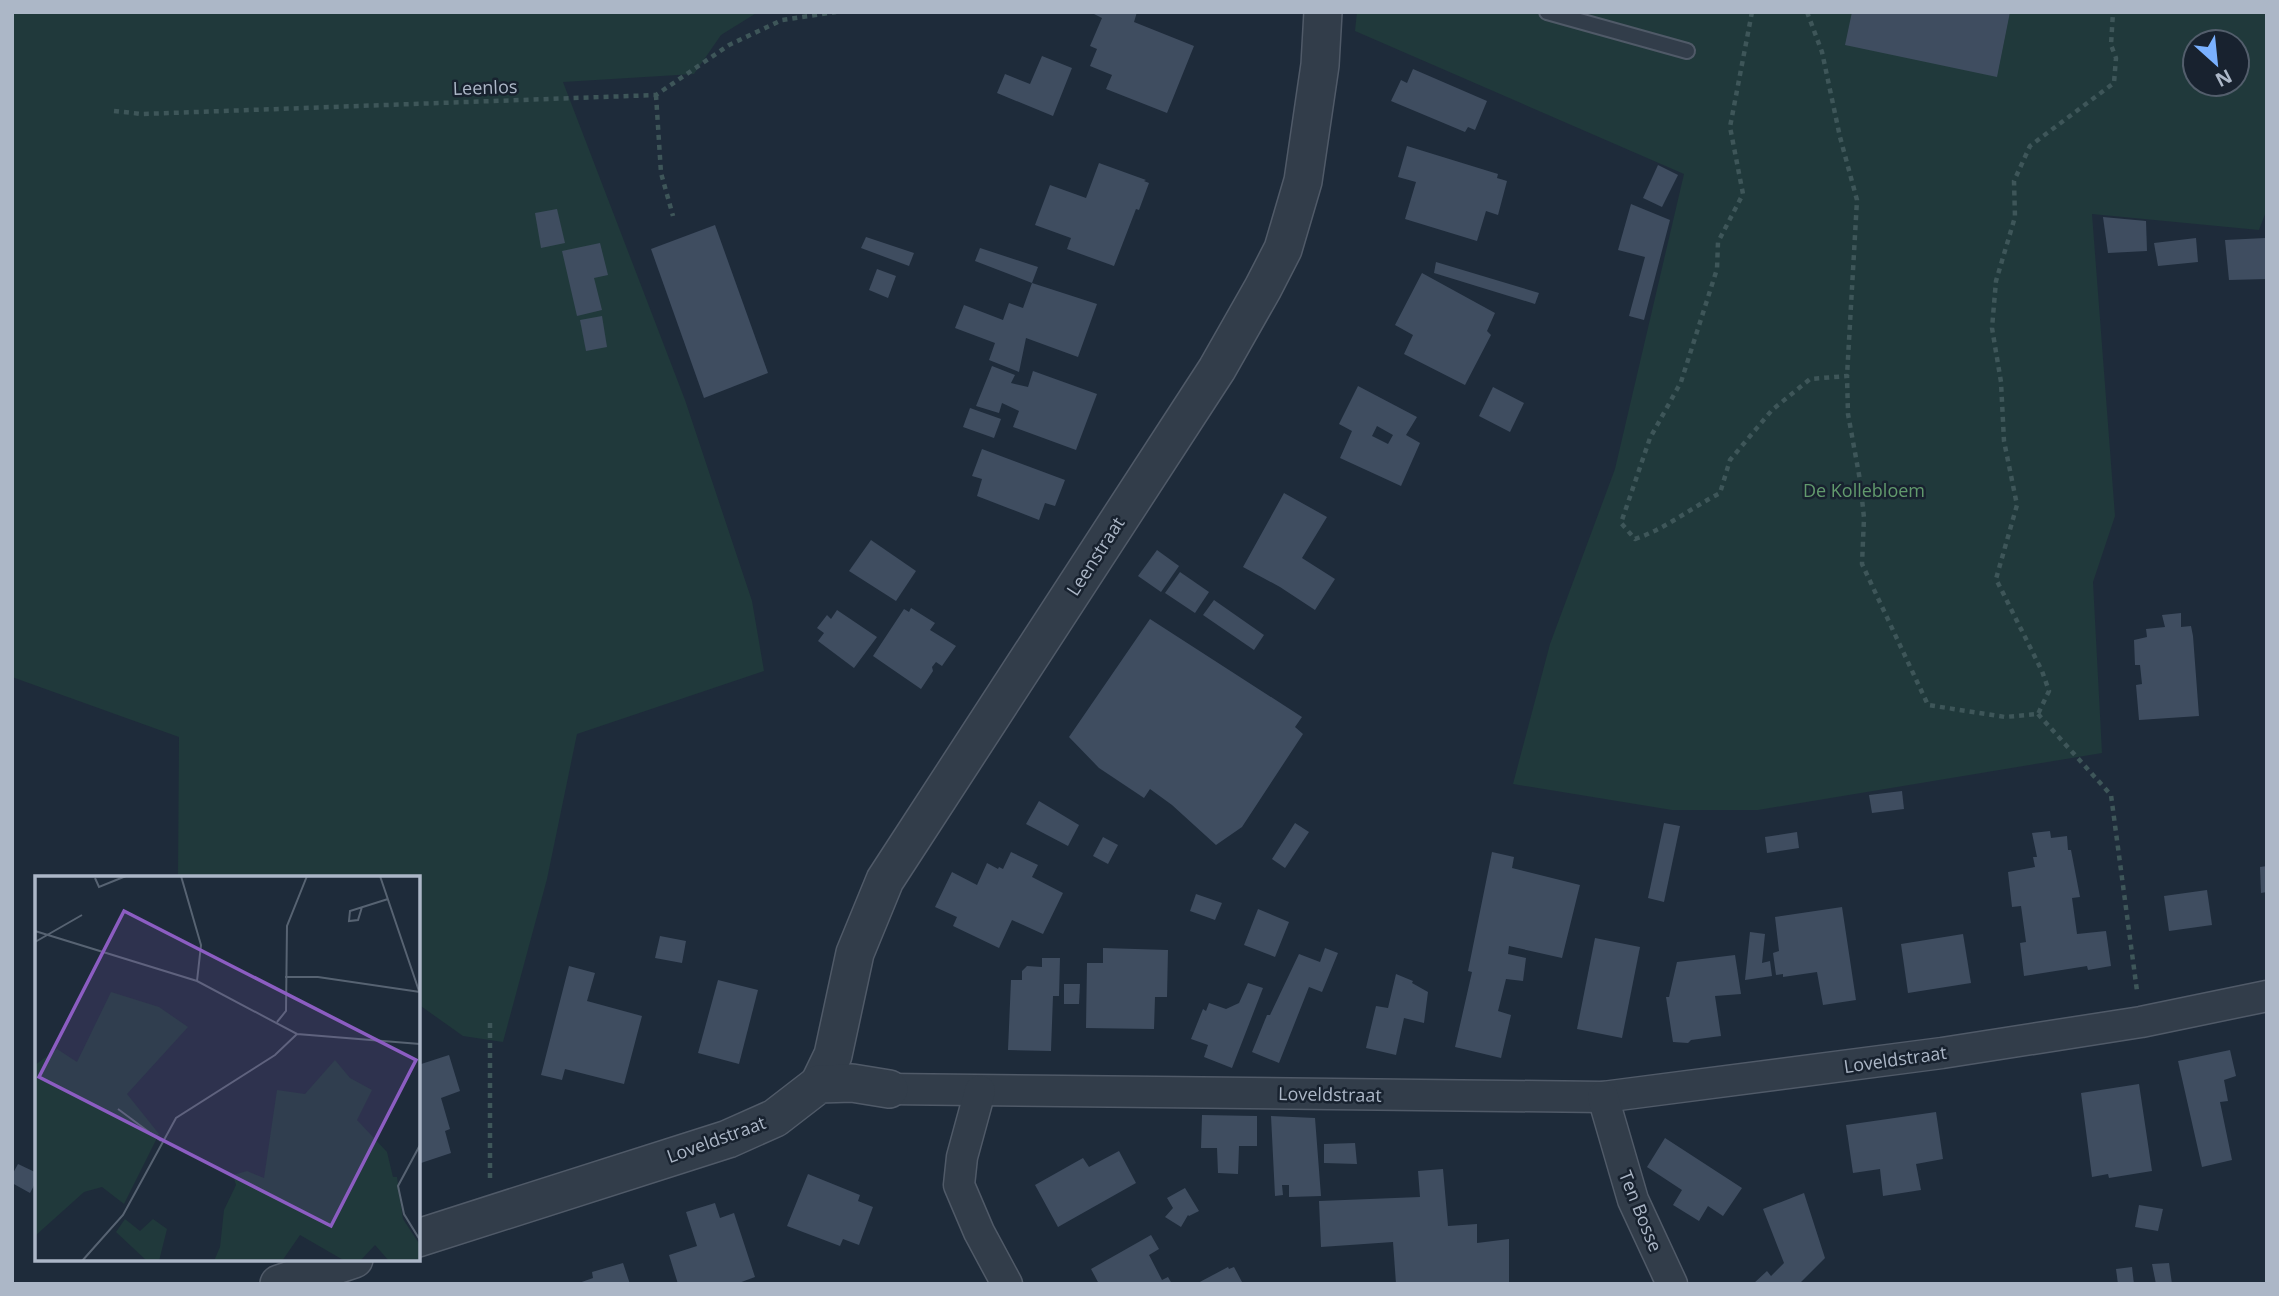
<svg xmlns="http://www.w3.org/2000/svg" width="2279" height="1296" font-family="'Open Sans',sans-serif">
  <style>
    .green { fill: #20393b; fill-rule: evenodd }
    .building { fill: #3f4d60; fill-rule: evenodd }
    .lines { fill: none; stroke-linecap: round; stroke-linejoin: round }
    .service-casing { stroke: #505a68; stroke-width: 18 }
    .minor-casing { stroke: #505a68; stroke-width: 33 }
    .tertiary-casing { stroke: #505a68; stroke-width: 40 }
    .path { stroke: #3e5659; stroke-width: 4.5; stroke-dasharray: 5 5; stroke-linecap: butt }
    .service { stroke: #323d4a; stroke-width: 14 }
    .minor { stroke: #323d4a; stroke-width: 30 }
    .tertiary { stroke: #323d4a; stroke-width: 37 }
    .labels { text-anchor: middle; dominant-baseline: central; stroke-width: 5; stroke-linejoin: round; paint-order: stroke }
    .street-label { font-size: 18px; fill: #acb7c7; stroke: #18222f }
    .park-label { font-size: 18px; fill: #629a6d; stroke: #18222f }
    .inset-road { fill: none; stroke: #576372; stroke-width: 2 }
    .view { fill: #8c5dc2; fill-opacity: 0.15; stroke: #8c5dc2; stroke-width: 3.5 }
    .inset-edge { fill: none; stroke: #acb7c7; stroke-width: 3.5 }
  </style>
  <rect width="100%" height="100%" fill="#1e2b3a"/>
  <g class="green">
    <polygon points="12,12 758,12 721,35 694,74 563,82 685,400 752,601 764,671 577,734 547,879 503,1042 463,1036 418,1004 418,878 178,878 179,737 12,677"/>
    <path d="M1357,12H2267V209L2259,230L2092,214L2115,516L2093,582L2102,753L1758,810H1672L1513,784L1550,644L1615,469L1684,174L1355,31ZM2195,42H2237V84H2195Z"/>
  </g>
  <g class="building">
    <polygon points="1090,12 1137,12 1134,22 1194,46 1167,113 1106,89 1112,75 1090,66 1097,49 1090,46 1102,18"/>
    <polygon points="1852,12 2010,12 1997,77 1845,45"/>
    <polygon points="1042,56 1072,68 1053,116 997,93 1005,74 1030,84"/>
    <polygon points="1413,69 1487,101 1475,130 1468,127 1465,132 1391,101 1401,80 1407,83"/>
    <polygon points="1407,146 1498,174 1497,178 1507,181 1498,215 1486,211 1477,241 1405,219 1416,182 1398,177"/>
    <polygon points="1099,163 1146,180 1144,181 1149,183 1139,210 1136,209 1114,266 1067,249 1071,238 1035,225 1050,185 1086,198"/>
    <polygon points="1658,165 1678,175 1662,207 1643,198"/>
    <polygon points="1631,204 1670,220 1644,320 1629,316 1645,257 1618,250"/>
    <polygon points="557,209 565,243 541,248 535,213"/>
    <polygon points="2103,217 2146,221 2147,251 2108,253"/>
    <polygon points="715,225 768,373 704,398 651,249"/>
    <polygon points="866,237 914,253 909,266 861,248"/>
    <polygon points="2196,238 2198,262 2158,266 2154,243"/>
    <polygon points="2265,238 2267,279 2229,280 2225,240"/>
    <polygon points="600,243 608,275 594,278 602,310 577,316 562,251"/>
    <polygon points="980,248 1038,267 1032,283 1097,304 1078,357 1026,338 1019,372 989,360 995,343 955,328 964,305 1003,320 1009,303 1023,308 1032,283 975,261"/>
    <polygon points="1436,262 1539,293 1535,304 1434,273"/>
    <polygon points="877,269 896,276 888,298 869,290"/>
    <polygon points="1422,273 1495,313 1487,331 1491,335 1465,385 1404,354 1413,335 1395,325"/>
    <polygon points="602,316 607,347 586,351 580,320"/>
    <polygon points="992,366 1015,375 1011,383 1028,387 1033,371 1097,394 1076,450 1013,427 1019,411 1002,403 999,413 976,406"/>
    <path d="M1358,386L1417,417L1406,435L1420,443L1401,486L1340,458L1352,431L1339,424ZM1377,426L1393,435L1388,444L1372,436Z"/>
    <polygon points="1493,387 1524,403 1510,432 1479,416"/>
    <polygon points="970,408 1001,419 994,438 963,427"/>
    <polygon points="982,449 1065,480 1055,506 1045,503 1039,520 977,496 982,479 972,476"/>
    <polygon points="1284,493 1327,517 1302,558 1335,579 1315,610 1280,587 1243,567"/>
    <polygon points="871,540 916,571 896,601 849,571"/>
    <polygon points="1157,550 1179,566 1161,592 1138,576"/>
    <polygon points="1180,572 1209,592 1195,613 1165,593"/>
    <polygon points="1214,600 1264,635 1254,650 1203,615"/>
    <polygon points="911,608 935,623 930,630 956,646 942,666 936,662 932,667 933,671 921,689 873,656 904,609 909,612"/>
    <polygon points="837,610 877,637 854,668 818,641 824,633 817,628 827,615 831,619"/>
    <polygon points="2181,613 2181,627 2191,626 2193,636 2199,716 2139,720 2136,685 2142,684 2140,665 2135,665 2134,640 2147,637 2146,629 2165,627 2162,615"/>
    <polygon points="1150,619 1302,717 1295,727 1303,734 1242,827 1216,845 1172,805 1150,789 1144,798 1099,768 1069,737"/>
    <polygon points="1902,791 1904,809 1872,813 1869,795"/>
    <polygon points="1039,801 1079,825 1068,846 1026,824"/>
    <polygon points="1295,823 1309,832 1285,868 1272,859"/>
    <polygon points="1664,823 1680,826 1664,902 1648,898"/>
    <polygon points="2050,831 2051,838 2067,836 2068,850 2071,850 2080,897 2072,898 2077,934 2106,931 2111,966 2088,970 2087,966 2024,976 2020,943 2026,942 2021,906 2012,907 2008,872 2035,867 2033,857 2037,857 2032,833"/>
    <polygon points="1797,832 1799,848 1767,853 1765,837"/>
    <polygon points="1103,837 1118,845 1108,864 1093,856"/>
    <polygon points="1011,852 1038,865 1032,877 1063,893 1043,934 1012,920 999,948 953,926 957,917 935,907 952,872 977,885 987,863 998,869 999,867 1003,869"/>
    <polygon points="1492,852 1514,857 1512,868 1580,885 1562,958 1509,946 1508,954 1526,958 1523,981 1506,979 1498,1011 1511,1015 1501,1058 1455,1047 1472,972 1468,971"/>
    <polygon points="2267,866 2267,892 2261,893 2260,867"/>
    <polygon points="2207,890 2212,925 2169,931 2164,896"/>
    <polygon points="1196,894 1222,903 1215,920 1190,911"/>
    <polygon points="1842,907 1856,1000 1823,1005 1817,972 1783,977 1783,974 1776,975 1773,953 1779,951 1775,917"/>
    <polygon points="1258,909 1289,922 1275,957 1244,945"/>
    <polygon points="1750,932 1765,934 1762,963 1770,961 1772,976 1745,980"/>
    <polygon points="1963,934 1971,983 1908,993 1901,944"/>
    <polygon points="660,936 686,941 682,963 655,958"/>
    <polygon points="1595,938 1640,947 1622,1038 1577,1029"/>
    <polygon points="1103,948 1168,950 1167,997 1155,997 1154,1029 1086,1028 1087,963 1103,963"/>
    <polygon points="1325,948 1338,953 1322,992 1309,987 1279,1063 1252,1052 1267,1015 1270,1015 1299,954 1320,962"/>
    <polygon points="1735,955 1741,994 1715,996 1721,1036 1691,1040 1688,1043 1673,1042 1666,997 1669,997 1677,962"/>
    <polygon points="1042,958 1060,958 1059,996 1053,996 1051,1051 1008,1050 1011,980 1022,980 1022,971 1027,966 1042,967"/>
    <polygon points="569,966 595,973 587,1001 642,1016 624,1084 565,1069 562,1080 541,1075"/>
    <polygon points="1396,974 1413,981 1412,983 1428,992 1424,1023 1404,1018 1396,1055 1366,1048 1376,1006 1388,1008"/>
    <polygon points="718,980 758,990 739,1064 698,1053"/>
    <polygon points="1248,983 1263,988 1232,1068 1204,1057 1208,1045 1191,1039 1203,1009 1206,1011 1209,1003 1226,1009 1239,1003"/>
    <polygon points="1064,984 1080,984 1079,1004 1064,1004"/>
    <polygon points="2230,1050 2236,1076 2224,1080 2228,1101 2220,1102 2232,1160 2202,1167 2178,1061"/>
    <polygon points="449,1055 460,1091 441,1098 450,1129 445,1131 451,1153 418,1164 418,1065"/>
    <polygon points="2139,1084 2152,1171 2109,1178 2108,1174 2092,1177 2081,1093"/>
    <polygon points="1936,1112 1943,1159 1916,1164 1921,1190 1883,1196 1880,1169 1853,1173 1846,1125"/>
    <polygon points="1202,1115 1257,1116 1257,1146 1239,1146 1238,1174 1218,1173 1217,1148 1201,1148"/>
    <polygon points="1271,1116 1315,1118 1321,1196 1289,1197 1289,1185 1282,1185 1283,1195 1275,1196"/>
    <polygon points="1665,1138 1742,1188 1723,1216 1708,1206 1699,1221 1673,1205 1682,1190 1647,1167"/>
    <polygon points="1355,1143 1357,1164 1324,1163 1324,1144"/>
    <polygon points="1119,1151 1136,1183 1058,1227 1035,1185 1083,1158 1089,1167"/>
    <polygon points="18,1164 37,1173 37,1180 30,1193 12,1183 12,1175"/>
    <polygon points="1443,1169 1448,1226 1477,1224 1477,1243 1509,1239 1509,1284 1396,1284 1393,1242 1321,1247 1319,1201 1420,1197 1418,1171"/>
    <polygon points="808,1174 860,1195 858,1201 873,1207 859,1245 843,1239 840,1246 787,1226"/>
    <polygon points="1185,1188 1199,1211 1189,1216 1188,1215 1181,1227 1165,1217 1173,1208 1167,1198"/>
    <polygon points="1804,1193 1825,1258 1799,1284 1753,1284 1767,1271 1771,1276 1784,1263 1763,1209"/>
    <polygon points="715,1203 720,1218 734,1213 755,1277 736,1284 678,1284 669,1255 697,1246 686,1212"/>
    <polygon points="2139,1205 2163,1209 2158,1231 2135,1227"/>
    <polygon points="1151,1235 1159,1249 1149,1255 1162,1280 1168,1277 1172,1284 1099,1284 1091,1269"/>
    <polygon points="623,1263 630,1284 576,1284 593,1278 592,1272"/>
    <polygon points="2169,1263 2172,1284 2156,1284 2152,1264"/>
    <polygon points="1228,1267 1229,1269 1234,1267 1242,1282 1239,1284 1196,1284"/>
    <polygon points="2132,1267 2134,1284 2118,1284 2116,1269"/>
  </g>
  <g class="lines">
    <g class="service-casing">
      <polyline id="service" points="1547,12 1687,51"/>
    </g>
    <g class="minor-casing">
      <g id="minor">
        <polyline points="889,1089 1603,1097 1942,1053 2141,1022 2267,996"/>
        <polyline points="980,1091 962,1157 959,1185 979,1232 1007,1284"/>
        <polyline points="1603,1097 1633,1200 1672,1284"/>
      </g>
    </g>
    <g class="tertiary-casing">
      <g id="tertiary">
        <polyline points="819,1084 833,1055 855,953 885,880 1217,369 1263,288 1283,249 1303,181 1320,65 1323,12"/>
        <polyline points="418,1238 728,1139 775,1118 819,1084 852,1083 889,1089"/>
        <polyline points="279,1284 354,1259"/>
      </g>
    </g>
    <g class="path">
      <path d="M1752,12L1730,127L1743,194L1718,242L1717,269L1681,382L1650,438L1621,523L1635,539C1665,529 1691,508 1720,493L1730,460L1772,410L1810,379L1847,376L1848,414L1860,480L1864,518L1862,564L1928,705L2005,717L2038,714L2049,691L2042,671L1996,579L2017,505L2004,441L2001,382L1992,328L1996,281L2015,217L2014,181L2030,146L2114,83L2116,58L2111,45L2113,12"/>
      <polyline points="1807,12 1822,52 1840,137 1857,200 1847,376"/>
      <polyline points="656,95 661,173 673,216"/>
      <polyline points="114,111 142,114 656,95 729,45 782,20 836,12"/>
      <polyline points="2038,714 2111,795 2137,991"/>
      <polyline points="490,1178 490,1018"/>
    </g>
    <use href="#service" class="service"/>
    <use href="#minor" class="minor"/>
    <use href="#tertiary" class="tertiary"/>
  </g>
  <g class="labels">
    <g class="street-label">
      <text transform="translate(485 87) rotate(-2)">Leenlos</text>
      <text transform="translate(1095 556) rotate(-57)">Leenstraat</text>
      <text transform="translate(1895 1059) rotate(-8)">Loveldstraat</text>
      <text transform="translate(1330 1094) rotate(1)">Loveldstraat</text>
      <text transform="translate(716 1139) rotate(-20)">Loveldstraat</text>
      <text transform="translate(1641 1211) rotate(68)">Ten Bosse</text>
    </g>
    <g class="park-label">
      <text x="1864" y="490">De Kollebloem</text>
    </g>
  </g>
  <g transform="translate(35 876)">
    <rect width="385" height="385" fill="#1e2b3a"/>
    <path d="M76,116L124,131L153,151L92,218L124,258L89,328L67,311L49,316L0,360V189L22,173L42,186ZM300,184L315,202L337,214L322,244L352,276L358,301H362L368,343L385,369V385H354L340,369L325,385H310L265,359L247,385H179L185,371L189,334L201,309L198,299L212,295L229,302L242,214L270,218ZM90,343L105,355L118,343L132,353L124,385H112L81,356Z" fill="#20393b"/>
    <path class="inset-road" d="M146,0L166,69L162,105M345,0L384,115M60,2L64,11L91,0M327,31L323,44L314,45L315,35L353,23M0,55L162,105L262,158L385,168M0,66L47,39M250,101H283L385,116M242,146L251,135L252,50L272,0M83,233L126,265M385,269L363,310L369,338L385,364M47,385L88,339L141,242L240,179L262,158"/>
    <path class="view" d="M89,35L381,184L296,350L4,201Z"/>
    <rect width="385" height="385" class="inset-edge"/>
  </g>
  <rect width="2279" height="1296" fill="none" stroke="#acb7c7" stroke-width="28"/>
  <g transform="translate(2216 63) rotate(153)"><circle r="33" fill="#18222f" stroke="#535e6c" stroke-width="2"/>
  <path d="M0-5L12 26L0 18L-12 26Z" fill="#7ab1ff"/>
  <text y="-10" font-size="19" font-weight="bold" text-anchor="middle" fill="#acb7c7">N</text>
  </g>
</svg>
